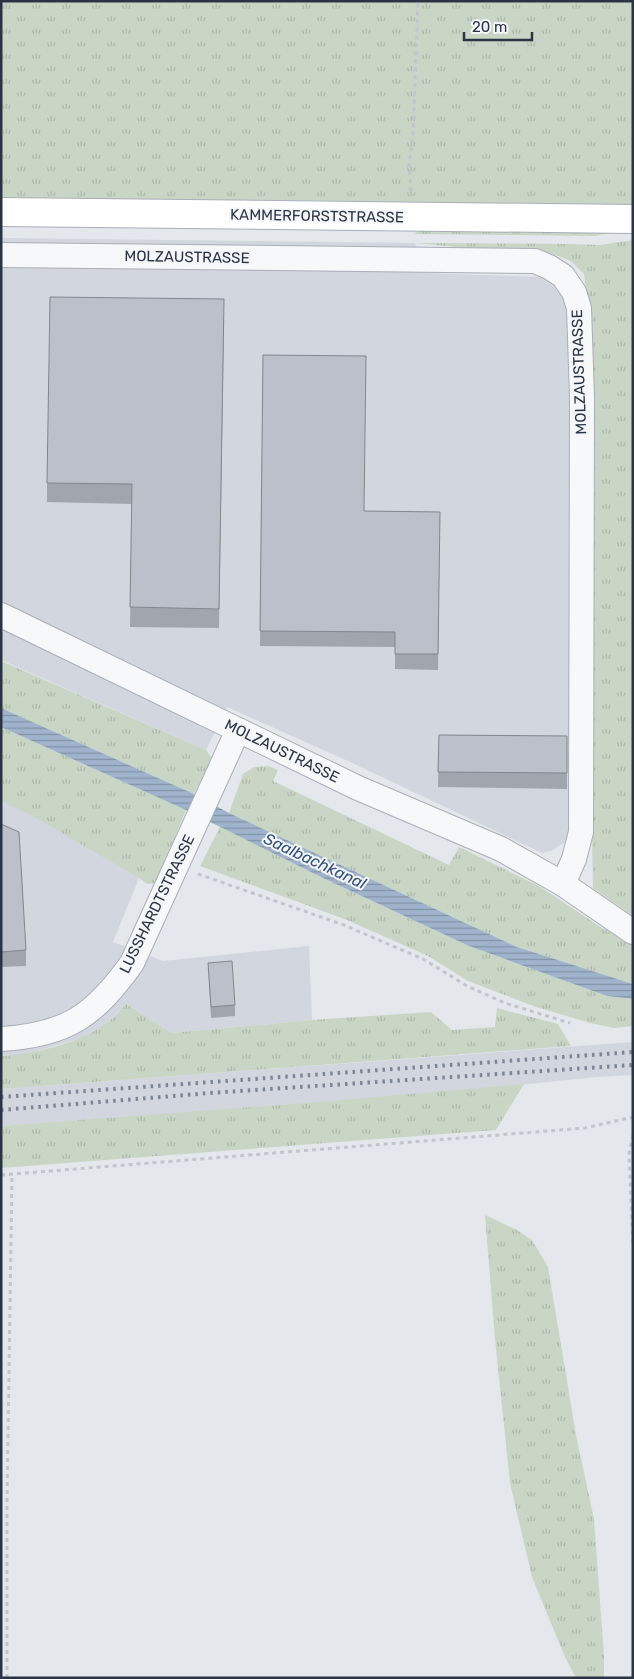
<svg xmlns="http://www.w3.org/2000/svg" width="634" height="1679" font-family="Rubik,sans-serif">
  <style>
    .built { fill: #d2d6de }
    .grass { fill: url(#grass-tufts) }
    .water { fill: url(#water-rules) }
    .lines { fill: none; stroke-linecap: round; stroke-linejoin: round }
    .street-casing { stroke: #a9aeb7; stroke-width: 26 }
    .secondary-casing { stroke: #a9aeb7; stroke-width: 30 }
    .path { stroke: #c2c5cb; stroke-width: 3; stroke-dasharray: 4 4; stroke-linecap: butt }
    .street { stroke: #f7f8fa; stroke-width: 24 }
    .secondary { stroke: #fff; stroke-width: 28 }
    .rail { stroke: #7d8696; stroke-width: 4; stroke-dasharray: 2.5 5; stroke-linecap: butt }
    .wall { fill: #a1a5ae }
    .building { fill: #bbc0ca; stroke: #83868d }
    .labels { text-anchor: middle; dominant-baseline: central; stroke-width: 4; stroke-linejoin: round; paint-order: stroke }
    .street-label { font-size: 15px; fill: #2b3445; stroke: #f4f6f9 }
    .water-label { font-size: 16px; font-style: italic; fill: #34527a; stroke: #f4f6f9 }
  </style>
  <defs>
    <pattern id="grass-tufts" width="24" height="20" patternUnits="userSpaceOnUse" patternTransform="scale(1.25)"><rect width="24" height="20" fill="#c9d6c5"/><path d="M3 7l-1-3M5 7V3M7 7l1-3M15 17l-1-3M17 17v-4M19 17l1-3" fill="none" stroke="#adb8ab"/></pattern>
    <pattern id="water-rules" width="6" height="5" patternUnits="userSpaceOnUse" patternTransform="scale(1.25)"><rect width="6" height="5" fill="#9fb4cc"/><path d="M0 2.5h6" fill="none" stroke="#8293a7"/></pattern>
  </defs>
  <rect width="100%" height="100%" fill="#e4e7ec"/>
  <g class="built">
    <polygon points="1,238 415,243 425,273 540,277 558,289 565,297 570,309 576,825 567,841 551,851 542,853 348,761 227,707 206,750 1,660"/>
    <polygon points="1,800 32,814 139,878 113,942 163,961 309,946 312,1020 172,1033 126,1004 106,1024 81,1038 27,1054 1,1056"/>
    <polygon points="633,1042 633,1075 597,1077 400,1097 1,1126 1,1089"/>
  </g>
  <g class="grass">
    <polygon points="1,1 633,1 633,206 282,200 1,200"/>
    <polygon points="420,230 620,231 595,236 414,234"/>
    <polygon points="633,240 633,916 593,888 589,680 588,307 584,274 571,261 547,252 498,251 415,243 570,244 600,245"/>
    <polygon points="1,661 206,750 212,758 194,794 1,708"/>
    <polygon points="1,727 186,810 156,883 147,884 139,878 31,815 1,801"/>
    <polygon points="268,766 278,770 273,781 449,865 459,847 539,886 599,926 633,945 633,984 517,947 229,813 243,774 254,767"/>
    <polygon points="220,827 323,878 469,946 607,996 633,999 633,1026 614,1028 590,1023 536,1007 468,981 428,956 347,920 200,866"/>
    <path d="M126,1004L172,1033L312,1020L431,1012L452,1030L495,1027L497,1008L558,1024L571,1046L1,1089V1056C37,1053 73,1045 104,1025C112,1020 119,1011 126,1004Z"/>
    <polygon points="524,1084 496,1130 1,1168 1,1126 320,1102"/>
    <polygon points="485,1215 517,1230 532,1240 548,1267 576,1435 594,1519 604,1656 604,1678 576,1678 565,1657 532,1577 510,1483 495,1339"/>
  </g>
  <polygon class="water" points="1,708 194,794 229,813 517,947 633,984 633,999 607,996 469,946 323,878 186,810 1,727"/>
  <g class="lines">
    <g class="street-casing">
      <g id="street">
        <polyline points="1,255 535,261 549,267 563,276 574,292 579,308 582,397 581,832 574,859 563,884"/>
        <polyline points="1,615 358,788 501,849 563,884 633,932"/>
        <path d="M1,1039C67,1035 94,1016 132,963L238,730"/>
      </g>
    </g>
    <g class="secondary-casing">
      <polyline id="secondary" points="1,212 633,219"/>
    </g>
    <g class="path">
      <polyline points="411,191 409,165 413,135 418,1"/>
      <polyline points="198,874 344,925 423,959 467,986 505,1003 570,1023"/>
      <polyline points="633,1135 629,1153 633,1246"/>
      <polyline points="1,1175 585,1128 633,1117"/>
      <polyline points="7,1678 7,1502 12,1175"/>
    </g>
    <use href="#street" class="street"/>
    <use href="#secondary" class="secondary"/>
    <g class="rail">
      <polyline points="1,1097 633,1052"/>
      <polyline points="1,1110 210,1093 633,1065"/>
    </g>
  </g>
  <g class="wall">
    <polygon points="224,319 219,628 130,627 132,504 47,502 47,483"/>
    <polygon points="263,355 364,511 440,512 438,670 395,669 395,647 260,646"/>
    <polygon points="439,735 567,736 567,789 438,787"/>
    <polygon points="1,824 26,950 26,966 1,967"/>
    <polygon points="208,963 235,1005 235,1016 211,1018"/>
  </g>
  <g class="building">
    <polygon points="50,297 224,299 219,609 130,607 132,484 47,483"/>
    <polygon points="263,355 366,356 364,511 440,512 438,654 395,654 395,632 260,631"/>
    <polygon points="439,735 567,736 567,773 438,772"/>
    <polygon points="1,824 19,832 26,950 1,952"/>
    <polygon points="232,961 235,1005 211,1007 208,963"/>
  </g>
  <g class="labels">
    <g class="street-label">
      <text transform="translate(317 216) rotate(1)">KAMMERFORSTSTRASSE</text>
      <text transform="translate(187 257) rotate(1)">MOLZAUSTRASSE</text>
      <text transform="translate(579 372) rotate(-92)">MOLZAUSTRASSE</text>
      <text transform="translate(282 751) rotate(26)">MOLZAUSTRASSE</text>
      <text transform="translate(157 904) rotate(-64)">LUSSHARDTSTRASSE</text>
    </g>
    <g class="water-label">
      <text transform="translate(315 861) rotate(25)">Saalbachkanal</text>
    </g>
  </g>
  <rect width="634" height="1679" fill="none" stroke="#2b3445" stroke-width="5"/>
  <path d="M464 32v8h68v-8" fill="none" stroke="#2b3445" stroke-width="2.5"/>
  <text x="472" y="32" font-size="15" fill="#2b3445" stroke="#f4f6f9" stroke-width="4" paint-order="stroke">20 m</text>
</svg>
